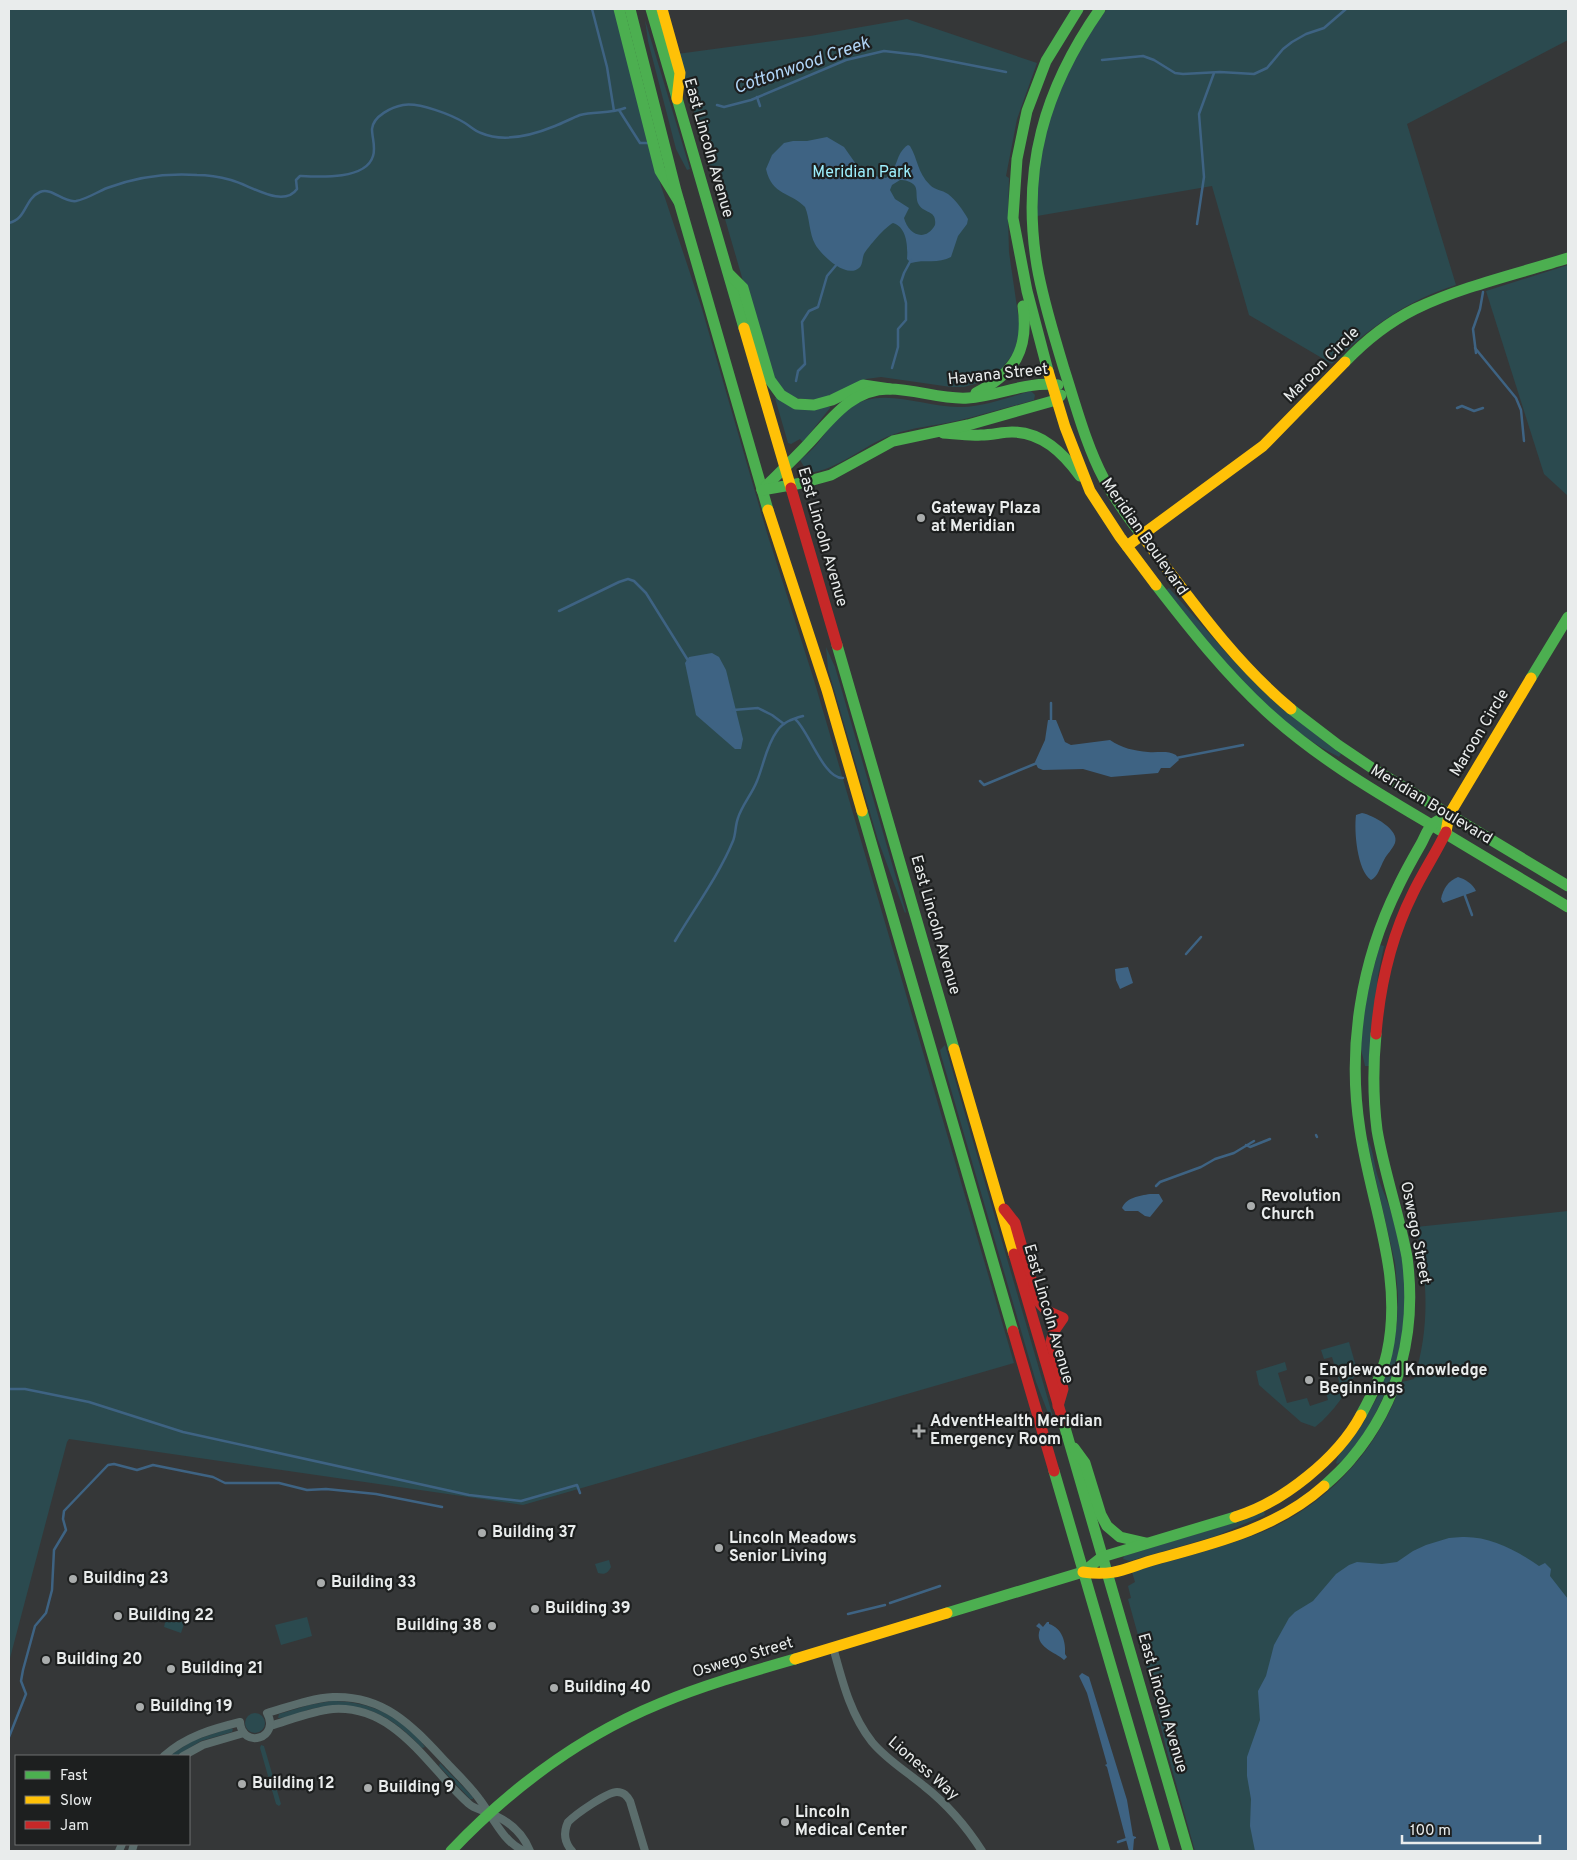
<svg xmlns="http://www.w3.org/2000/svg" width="1577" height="1860" font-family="Overpass,sans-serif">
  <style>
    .green { fill: #2b4a4f }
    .water { fill: #3e6383; fill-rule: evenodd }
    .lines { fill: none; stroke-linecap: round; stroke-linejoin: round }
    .stream { stroke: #3e6383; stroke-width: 2.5 }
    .street { stroke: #5b6d6c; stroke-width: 8 }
    .fast { stroke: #4caf50; stroke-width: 11 }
    .slow { stroke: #ffc107; stroke-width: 11 }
    .jam { stroke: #c62828; stroke-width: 11 }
    .poi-dot { fill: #aaadad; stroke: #1d1f1f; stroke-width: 2 }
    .labels { text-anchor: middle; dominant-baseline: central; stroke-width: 4.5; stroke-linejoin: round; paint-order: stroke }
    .street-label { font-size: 16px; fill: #e9ecec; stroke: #1d1f1f }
    .park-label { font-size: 16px; fill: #9ef0fe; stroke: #1d1f1f }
    .poi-label { font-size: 16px; font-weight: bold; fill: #e9ecec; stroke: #1d1f1f; text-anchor: start }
    .water-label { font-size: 18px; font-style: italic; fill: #b0d4f6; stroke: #1d1f1f }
  </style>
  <rect width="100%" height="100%" fill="#353738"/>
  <g class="green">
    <polygon points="9,9 614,9 661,186 702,309 767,533 814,680 1014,1363 523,1505 69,1439 67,1442 9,1662"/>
    <path d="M1107,9H1568V40L1407,124L1456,285C1408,300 1368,328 1332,364L1249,315L1212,186L1037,216C1038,202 1037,188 1039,174C1043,114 1071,56 1107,9Z"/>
    <polygon points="907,19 1037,63 1017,119 1006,176 1009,178 1008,217 1009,252 1020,328 1015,351 1000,371 985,381 964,387 951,387 881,377 866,379 819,400 791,398 771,377 677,54 810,36"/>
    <polygon points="645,20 690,169 687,170 676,149 648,41"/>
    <polygon points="1568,265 1568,496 1544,474 1486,291"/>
    <path d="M1031,391L1035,395L1034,400L1024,403C1001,409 979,416 956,421C934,426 913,427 892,435C863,445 839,470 808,473L800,460C806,455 812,450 817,444C826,433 834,418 846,410C881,384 922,408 961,407C984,407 1009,397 1031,391Z"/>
    <polygon points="775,398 830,407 830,408 803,442 800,439 791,444 788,443"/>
    <path d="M1169,588L1230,657L1320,738L1341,754L1339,757C1270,723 1213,650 1166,590Z"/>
    <polygon points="826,647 835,667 906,912 905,913 878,840 828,669"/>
    <path d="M1380,945L1384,946L1378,975L1369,1066H1365C1364,1059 1361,1053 1361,1046C1361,1012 1371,977 1380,945Z"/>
    <polygon points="945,1045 1053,1417 1050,1418 1036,1382 941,1055 940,1050"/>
    <path d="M1368,1140C1374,1152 1374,1167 1379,1180C1382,1190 1387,1199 1390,1209C1414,1284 1410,1350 1372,1420C1364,1435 1353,1456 1337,1464L1336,1463L1339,1454L1363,1423L1379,1394L1390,1361L1397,1323L1398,1295L1395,1263L1367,1141Z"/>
    <path d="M1568,1211V1851H1195L1166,1748L1146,1664L1128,1599L1131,1598L1128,1586L1135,1582L1132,1572C1175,1559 1219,1549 1260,1533C1327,1506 1378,1450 1402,1382L1414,1379C1430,1328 1428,1279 1416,1227Z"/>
    <path d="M1349,1342L1357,1370C1347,1392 1334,1412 1315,1427L1301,1422L1259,1385L1256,1371L1285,1362L1287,1370L1278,1373L1287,1403L1307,1398L1310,1406L1328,1400L1326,1392L1341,1388L1332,1357L1324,1359L1321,1350Z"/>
    <polygon points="1264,1511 1265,1515 1216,1536 1130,1561 1123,1559 1124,1556 1236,1522"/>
    <path d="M609,1560L611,1567C608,1573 605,1575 598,1573L595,1564Z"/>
    <polygon points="170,1608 174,1609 178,1615 186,1618 181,1633 164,1627 168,1610"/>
    <polygon points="307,1617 312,1636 281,1645 275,1625"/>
    <path d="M331,1701C360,1701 384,1709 407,1727C413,1733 421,1740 425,1747L422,1748C389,1713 360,1699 311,1709C300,1712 289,1718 278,1718L279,1714L309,1705Z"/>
    <circle cx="255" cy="1723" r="10"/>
    <polygon points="230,1728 233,1729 232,1732 201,1741 176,1756 169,1756 192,1741"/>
    <polygon points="261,1745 264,1746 281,1804 279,1806 276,1804 260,1748"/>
    <polygon points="440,1763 473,1797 473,1799 470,1799 439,1766"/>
  </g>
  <g class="water">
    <path d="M827,137L844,147L863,174L886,178C898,171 895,153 908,145L910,146C918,159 917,172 930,185C935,190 942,190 948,194C956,200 963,210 968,219L967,224L958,236L951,257C939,264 924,259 911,263L907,259C908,247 907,227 893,223C886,226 868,247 864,254C862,258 863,265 859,268C846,279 821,255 815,244C809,233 810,219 805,207C791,192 772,196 766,169L772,155L784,143L793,141H807ZM900,180C905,180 911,181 915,186C918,191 915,199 919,205C925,214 937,210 935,225C925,243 908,234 904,218L909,208L895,199L890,190L892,185Z"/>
    <polygon points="712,653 719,657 726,670 743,739 741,749 735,749 696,715 685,663 689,657"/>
    <path d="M1048,720H1056L1065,742L1071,745L1110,740C1121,748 1135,751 1148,752C1158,753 1167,750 1176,755L1179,760L1170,768H1161L1158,773L1111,777L1083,769L1043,770L1038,768L1035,762L1045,740Z"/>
    <path d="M1362,813C1373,815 1400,830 1395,843C1392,850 1387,854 1384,860C1380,867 1378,877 1371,880C1357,870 1354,831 1356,815Z"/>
    <path d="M1458,877C1465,879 1473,884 1476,891L1443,903L1441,899C1443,889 1448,881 1458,877Z"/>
    <polygon points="1128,967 1133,983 1120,989 1116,980 1115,969"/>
    <path d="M1150,1194H1159L1163,1201L1150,1217L1145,1216L1138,1211H1125L1122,1208C1127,1197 1139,1196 1150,1194Z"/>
    <path d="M1462,1537C1490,1536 1516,1550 1539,1566L1545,1563L1551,1569L1550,1576L1568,1599V1851H1255L1250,1826L1251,1799L1247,1776V1757L1260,1720L1258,1691L1266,1676L1274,1645L1289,1618L1295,1612L1313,1601L1336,1574L1349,1565L1357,1562L1382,1564L1397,1562L1413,1551L1426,1545L1449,1538Z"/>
    <path d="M1047,1622H1049V1624C1062,1628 1066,1642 1065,1654L1067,1657L1064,1660C1056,1652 1033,1647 1040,1629L1036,1626L1039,1623L1043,1627Z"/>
    <polygon points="1082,1673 1089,1677 1127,1800 1133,1836 1136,1837 1136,1838 1134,1839 1133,1851 1129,1851 1107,1767 1105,1765 1107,1764 1087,1693 1079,1676"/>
  </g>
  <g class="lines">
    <g class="stream">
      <polyline points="592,9 607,67 614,111"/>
      <polyline points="1102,60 1143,56 1154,60 1175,73 1183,74 1220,72 1254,74 1267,68 1283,49 1292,42 1306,34 1324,28 1346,9"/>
      <polyline points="757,97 760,106"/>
      <polyline points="717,105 724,107 751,100 846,60 884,51 919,55 1006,72"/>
      <polyline points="619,110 640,143 648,143"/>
      <path d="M9,223C27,219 24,199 40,192C52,187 63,203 76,201C87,199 97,192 107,188C136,177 167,173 197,175C209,175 220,177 231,180C250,185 283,209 297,189L296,180L300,176C319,177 366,180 373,156C376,147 372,138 372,129C373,116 392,107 403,105C419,102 452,115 465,123C470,126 475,131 481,133C504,143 533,135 555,126C563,123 572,118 580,115C594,111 611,114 625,108"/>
      <polyline points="1197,224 1204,177 1199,114 1214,73"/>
      <polyline points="1475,348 1516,398 1521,410 1524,441"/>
      <polyline points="1476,353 1473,329 1480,309 1483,292"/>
      <polyline points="892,368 898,347 898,329 906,320 906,303 901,282 904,273 911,260"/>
      <polyline points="796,381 798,371 805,364 802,322 809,311 818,307 827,276 838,263"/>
      <polyline points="1457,408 1462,406 1474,411 1483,408"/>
      <polyline points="559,611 619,582 628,579 634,581 646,593 689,662"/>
      <polyline points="1051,703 1051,721"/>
      <polyline points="733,710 758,708 772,715 784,724"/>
      <path d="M795,719C808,729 824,780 843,778"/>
      <polyline points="1176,758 1243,745"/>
      <polyline points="980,781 984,785 1037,763"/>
      <polyline points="1464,893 1472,915"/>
      <path d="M675,941C694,909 719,875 733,841C736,834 735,826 738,818C742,805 752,794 757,781C764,764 766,746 777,731C783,722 792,719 803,716"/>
      <polyline points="1186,954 1201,937"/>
      <polyline points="1316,1135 1317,1137"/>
      <polyline points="1246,1145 1250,1147 1270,1139"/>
      <polyline points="1156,1186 1160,1182 1201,1167 1215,1159 1234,1153 1254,1141"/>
      <polyline points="9,1389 25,1389 89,1402 183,1432 469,1495 521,1501 577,1485 580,1493"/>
      <polyline points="890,1603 940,1586"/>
      <polyline points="848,1614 885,1605"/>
      <polyline points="9,1737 26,1694 21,1681 23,1670 35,1626 46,1613 52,1590 54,1550 66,1530 63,1519 64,1511 108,1465 114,1464 137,1470 153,1465 213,1477 225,1483 279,1483 307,1490 326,1489 376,1494 442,1507"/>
      <polyline points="1118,1842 1127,1839"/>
    </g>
    <g class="street">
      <path d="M833,1647C842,1680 850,1714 872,1742C887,1760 906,1771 924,1786C947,1804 966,1826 982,1851"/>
      <path d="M270,1726C290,1720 312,1711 333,1709C397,1705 428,1768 469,1804C473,1808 481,1810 486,1812C507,1819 522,1831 530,1851"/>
      <path d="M164,1756C186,1736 212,1729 240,1722C242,1750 281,1738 267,1713C288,1707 311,1698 333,1697C386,1695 414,1728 447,1763C458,1775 471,1787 480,1800C493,1817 503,1842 524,1851"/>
      <polyline points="183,1756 203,1745 244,1733"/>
      <polyline points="119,1851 122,1844"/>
      <polyline points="132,1851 134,1844"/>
      <path d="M572,1851C564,1842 563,1833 568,1822C576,1814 607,1792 617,1792C624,1792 627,1796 630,1801L645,1851"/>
    </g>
    <g class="fast">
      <polyline points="619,9 660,171 679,202"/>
      <polyline points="630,9 676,191 768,510"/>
      <polyline points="651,9 744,328"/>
      <path d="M1100,9C1044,89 1021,169 1037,266C1043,301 1054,335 1064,369C1076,406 1086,445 1104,479C1114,498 1127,516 1140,533"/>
      <polyline points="729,274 743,288 770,380 781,395 796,404 814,405 832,400 863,385 890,389"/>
      <path d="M1345,362C1365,341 1389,322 1415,309C1463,286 1517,274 1568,258"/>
      <polyline points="1048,371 1027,291 1013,218 1017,159 1027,111 1046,61 1078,9"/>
      <path d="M976,393C1015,373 1029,350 1023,306"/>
      <path d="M943,433C956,434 969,436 981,435C992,435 1002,432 1012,432C1042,432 1063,453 1080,476"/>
      <path d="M762,490C777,475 793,460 808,444C831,419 852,389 889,389C916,389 942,400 968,398C999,396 1026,381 1058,385"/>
      <polyline points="762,490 802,483 831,475 893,441 968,425 1056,400 1061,395"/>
      <path d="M1156,585C1190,629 1225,673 1266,711C1314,755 1369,788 1425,821C1472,850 1520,878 1568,907"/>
      <polyline points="837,645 954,1049"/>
      <polyline points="1531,678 1568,617"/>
      <polyline points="1291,709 1338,745 1375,770 1568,886"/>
      <polyline points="862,811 1013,1331"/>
      <path d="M1361,1415C1372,1395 1382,1375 1387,1353C1404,1276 1371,1205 1360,1130C1347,1048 1361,961 1398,887C1405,872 1413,858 1421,844C1425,837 1427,829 1433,824C1437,820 1444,818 1449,815"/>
      <polyline points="1063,1421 1188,1851"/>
      <polyline points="1074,1448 1085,1463 1101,1515 1107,1526 1120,1537 1146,1543"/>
      <polyline points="1054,1471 1165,1851"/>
      <path d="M1324,1486C1333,1478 1343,1469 1351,1459C1400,1401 1417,1331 1407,1257C1399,1214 1384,1172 1377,1130C1373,1098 1373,1066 1376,1034"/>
      <polyline points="947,1613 1083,1572 1102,1557 1235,1517"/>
      <path d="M451,1851C511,1788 580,1736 661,1703C704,1685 750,1672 795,1659"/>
    </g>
    <g class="slow">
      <polyline points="662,9 680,73 677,99"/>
      <polyline points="744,328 791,488"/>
      <polyline points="1048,371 1065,427 1090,491 1120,537 1156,585"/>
      <polyline points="768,510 827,690 862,811"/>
      <path d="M1140,533C1187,594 1231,659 1291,709"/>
      <polyline points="1127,546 1263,446 1345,362"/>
      <polyline points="1446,832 1449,815 1531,678"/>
      <polyline points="954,1049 1014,1254"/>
      <path d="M1235,1517C1282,1503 1338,1458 1361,1415"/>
      <path d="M1083,1572C1116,1577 1127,1567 1157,1559C1216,1543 1277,1528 1324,1486"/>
      <polyline points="795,1659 947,1613"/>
    </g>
    <g class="jam">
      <polyline points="791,488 837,645"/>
      <path d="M1376,1034C1380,985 1391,937 1413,893C1423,872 1436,853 1446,832"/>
      <polyline points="1004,1209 1015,1223 1037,1300 1047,1311 1063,1318 1054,1331 1051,1342 1063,1389 1058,1406"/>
      <polyline points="1014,1254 1063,1421"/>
      <polyline points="1013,1331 1054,1471"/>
    </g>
  </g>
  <g class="poi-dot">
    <circle cx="921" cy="518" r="5"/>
    <circle cx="1251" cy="1206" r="5"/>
    <circle cx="1309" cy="1380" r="5"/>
    <path d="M916.5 1423.5h5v5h5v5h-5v5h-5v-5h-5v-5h5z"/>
    <circle cx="482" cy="1533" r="5"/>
    <circle cx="719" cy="1548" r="5"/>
    <circle cx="73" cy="1579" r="5"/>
    <circle cx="321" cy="1583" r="5"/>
    <circle cx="535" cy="1609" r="5"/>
    <circle cx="118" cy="1616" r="5"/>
    <circle cx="492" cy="1626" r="5"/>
    <circle cx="46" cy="1660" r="5"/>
    <circle cx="171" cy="1669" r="5"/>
    <circle cx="554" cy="1688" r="5"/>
    <circle cx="140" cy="1707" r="5"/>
    <circle cx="242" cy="1784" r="5"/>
    <circle cx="368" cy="1788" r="5"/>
    <circle cx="785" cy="1822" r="5"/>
  </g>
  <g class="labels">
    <g class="street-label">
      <text transform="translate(708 148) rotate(74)">East Lincoln Avenue</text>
      <text transform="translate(1322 365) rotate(-45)">Maroon Circle</text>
      <text transform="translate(998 375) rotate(-6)">Havana Street</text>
      <text transform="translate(822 537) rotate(74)">East Lincoln Avenue</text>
      <text transform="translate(1144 537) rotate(55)">Meridian Boulevard</text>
      <text transform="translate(1480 733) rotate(-59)">Maroon Circle</text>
      <text transform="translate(1431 805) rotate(31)">Meridian Boulevard</text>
      <text transform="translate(935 925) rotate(74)">East Lincoln Avenue</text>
      <text transform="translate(1415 1233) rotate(79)">Oswego Street</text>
      <text transform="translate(1048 1314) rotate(74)">East Lincoln Avenue</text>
      <text transform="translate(743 1658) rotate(-17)">Oswego Street</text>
      <text transform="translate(1162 1703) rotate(74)">East Lincoln Avenue</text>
      <text transform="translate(923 1769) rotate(41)">Lioness Way</text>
    </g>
    <g class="park-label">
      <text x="862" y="173">Meridian Park</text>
    </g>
    <g class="poi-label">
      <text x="931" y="509">Gateway Plaza<tspan x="931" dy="18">at Meridian</tspan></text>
      <text x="1261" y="1197">Revolution<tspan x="1261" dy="18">Church</tspan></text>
      <text x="1319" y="1371">Englewood Knowledge<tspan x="1319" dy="18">Beginnings</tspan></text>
      <text x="930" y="1422">AdventHealth Meridian<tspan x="930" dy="18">Emergency Room</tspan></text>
      <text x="492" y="1533">Building 37</text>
      <text x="729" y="1539">Lincoln Meadows<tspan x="729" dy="18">Senior Living</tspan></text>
      <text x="83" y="1579">Building 23</text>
      <text x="331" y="1583">Building 33</text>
      <text x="545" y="1609">Building 39</text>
      <text x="128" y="1616">Building 22</text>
      <text x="482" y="1626" text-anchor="end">Building 38</text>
      <text x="56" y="1660">Building 20</text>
      <text x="181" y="1669">Building 21</text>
      <text x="564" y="1688">Building 40</text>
      <text x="150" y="1707">Building 19</text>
      <text x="252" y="1784">Building 12</text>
      <text x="378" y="1788">Building 9</text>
      <text x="795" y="1813">Lincoln<tspan x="795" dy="18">Medical Center</tspan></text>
    </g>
    <g class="water-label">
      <text transform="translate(802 66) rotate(-19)">Cottonwood Creek</text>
    </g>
  </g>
  <rect width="1577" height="1860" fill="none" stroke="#e9ecec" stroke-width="20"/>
  <rect x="15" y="1755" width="175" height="90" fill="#1d1f1f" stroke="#6f7171"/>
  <rect x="25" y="1771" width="25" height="8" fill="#4caf50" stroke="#6f7171"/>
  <text x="60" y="1780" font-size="15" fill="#e9ecec">Fast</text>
  <rect x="25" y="1796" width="25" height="8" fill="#ffc107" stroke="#6f7171"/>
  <text x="60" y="1805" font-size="15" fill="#e9ecec">Slow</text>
  <rect x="25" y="1821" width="25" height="8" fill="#c62828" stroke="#6f7171"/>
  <text x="60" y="1830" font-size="15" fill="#e9ecec">Jam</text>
  <path d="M1402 1835v8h138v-8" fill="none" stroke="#e9ecec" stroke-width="2.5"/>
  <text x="1410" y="1835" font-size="15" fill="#e9ecec" stroke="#1d1f1f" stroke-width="4" paint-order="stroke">100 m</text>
</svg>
